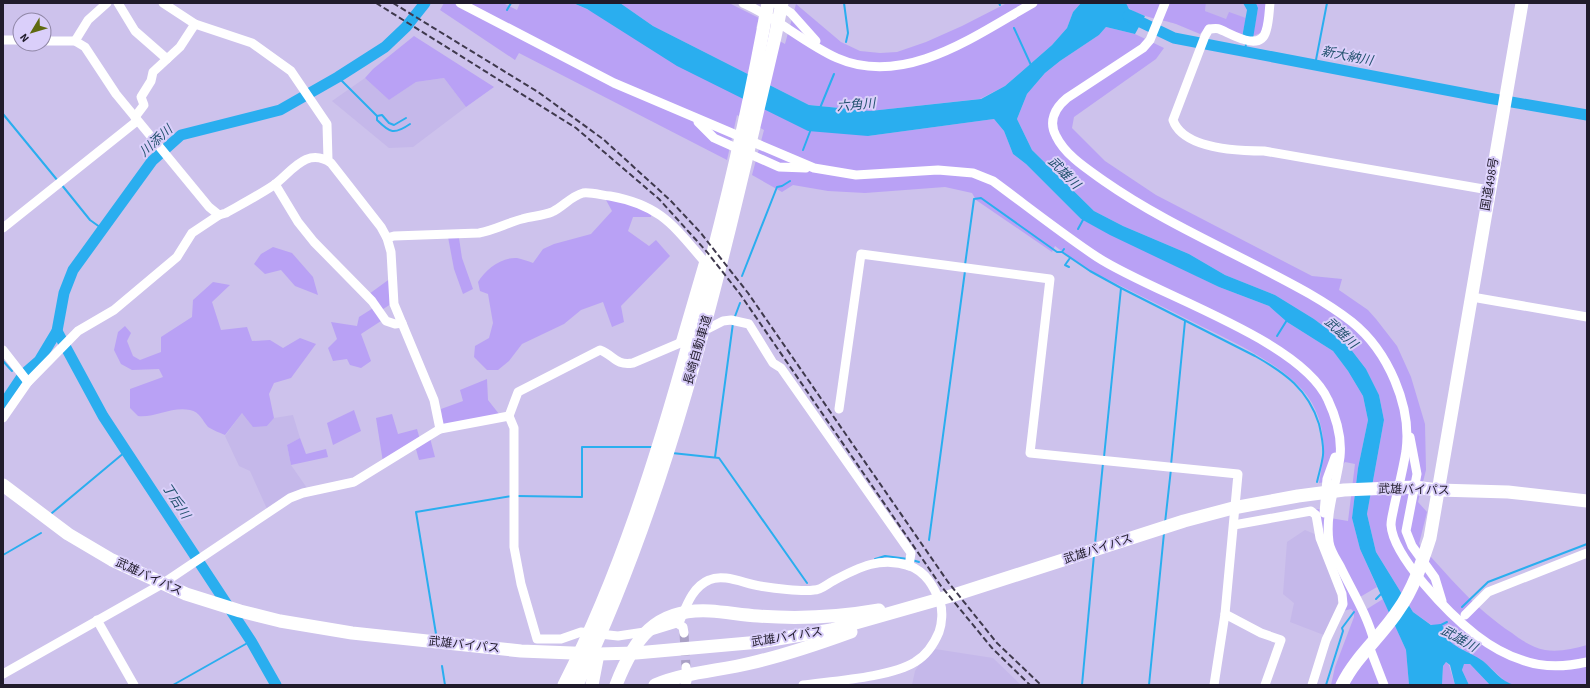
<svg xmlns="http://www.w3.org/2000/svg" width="1590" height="688" font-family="'Source Sans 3','Noto Sans JP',sans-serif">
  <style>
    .built { fill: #c5b8ea }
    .green { fill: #b9a1f5 }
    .water { fill: #2aaeef }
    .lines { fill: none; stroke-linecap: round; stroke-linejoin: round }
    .stream { stroke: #2aaeef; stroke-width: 2 }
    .river { stroke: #2aaeef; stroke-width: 11 }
    .minor-tunnel { stroke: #aaa1c5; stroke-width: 9; stroke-dasharray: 9 4.5; stroke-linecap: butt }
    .minor { stroke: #fff; stroke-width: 9 }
    .highway { stroke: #fff; stroke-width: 13 }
    .rail { stroke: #3f394d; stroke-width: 2; stroke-dasharray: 6 3; stroke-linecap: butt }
    .labels { text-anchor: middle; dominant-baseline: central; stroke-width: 4; stroke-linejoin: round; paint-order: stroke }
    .street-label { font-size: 12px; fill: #201b2b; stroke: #dacffa }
    .water-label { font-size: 13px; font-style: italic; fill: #21516d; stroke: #dacffa }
  </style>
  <rect width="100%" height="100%" fill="#cdc2ec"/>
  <g class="built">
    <polygon points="1206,3 1243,3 1247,10 1246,18 1229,13 1226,20 1205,11"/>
    <polygon points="365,78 389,100 416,82 444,78 466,107 413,147 389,148 332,101"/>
    <polygon points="242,413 267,426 274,418 293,415 300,438 287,445 291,465 307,488 289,493 267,509 250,471 239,466 225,436"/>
    <polygon points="1305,530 1317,535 1343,611 1329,637 1290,622 1294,603 1283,594 1287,542"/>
    <polygon points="935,649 993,658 1021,685 912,685 915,671 920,663"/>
  </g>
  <g class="green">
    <path d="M444,3H503L517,10L520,3H573L868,136L994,119L1004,131L1013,154L1026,164L1081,219L1219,287L1269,306L1287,322L1333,351L1348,371L1363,396L1368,420L1358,468L1352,518L1360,549L1377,587L1360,597L1367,609L1383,599L1406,650L1409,685H1331L1335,667L1354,617V612L1351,609L1343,611L1314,509L1327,510L1330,518L1348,521L1355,464L1345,462L1332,481L1319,483C1324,457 1327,435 1315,409C1298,369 1230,341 1193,322C1160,305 1126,289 1093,272C1079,265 1067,255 1055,246L1052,252L976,200L972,193L945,187L865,193L828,191L793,185L782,192L752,175L764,130L737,115L727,160L519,53L515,60L440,10Z"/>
    <polygon points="620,3 729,3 759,18 756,28 785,44 796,4 841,42 860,51 880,53 897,52 926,42 962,26 1007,3 1081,3 1073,12 1067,28 1052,45 1005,86 980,99 870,111 809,105 653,26"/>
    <path d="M1126,3H1206L1205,11L1226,19L1229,12L1246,18L1242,36L1219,24H1208L1200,34C1192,31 1184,27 1176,24C1165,20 1127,15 1126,3Z"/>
    <polygon points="1256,3 1267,3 1263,32 1253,36 1258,8"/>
    <path d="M1106,27L1135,34L1164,48L1156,59L1074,117L1072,128L1105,161L1156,195L1312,276L1342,279L1339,290L1368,310L1376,319L1397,346L1411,377L1425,424L1426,470L1418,502L1427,512L1419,544C1449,576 1475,609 1512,633C1521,640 1533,648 1545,650C1559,652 1573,649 1587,645V685H1515L1507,683L1483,661L1448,641L1443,633L1413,612L1376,552L1367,514L1384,420L1379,395L1366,369L1346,343L1314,319L1275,295L1225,275L1189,254L1123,226L1094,211L1032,150L1017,119L1027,94L1045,73L1060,61L1099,35Z"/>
    <polygon points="414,36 494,87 466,107 444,78 416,82 389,100 365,78 373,69"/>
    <path d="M606,200L624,201L652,211L651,217H633L628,231L649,246L656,240L670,256L621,306L624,322L612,327L603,302L581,310L564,324L522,344L509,361L498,370H487L474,357L475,346L489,338L493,323L488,294L480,291L478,282C485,270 501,257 517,258C522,259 528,261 533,263L543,249L554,244L591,234L612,211Z"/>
    <polygon points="448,237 459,238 462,258 473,289 463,294 454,269"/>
    <polygon points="273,247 292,253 313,277 318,295 295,286 281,270 265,274 254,264 261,254"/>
    <polygon points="391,278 391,304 377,313 381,321 361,334 371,361 361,368 350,365 347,359 333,361 328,348 337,339 331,322 357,326 359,317 378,305 369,294"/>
    <path d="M213,282L230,285L212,302L221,330L247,327L252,341L270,340L283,348L300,338L316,344L291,378L274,383L269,394L274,418L267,426L253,427L242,413L225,435C220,433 213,430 208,427C202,420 200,412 190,410C172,406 155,418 138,416L130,408V389L163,377L159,369L132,370L121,364L114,350L118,332L125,326L131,333L127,341L133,356L140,360L161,352V337L192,317L193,300Z"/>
    <polygon points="487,379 488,400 499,414 443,427 441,409 463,401 460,390"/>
    <polygon points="354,410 361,431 333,445 327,423"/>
    <polygon points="392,414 398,434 417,429 421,443 430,438 435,457 419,460 414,442 383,462 376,418"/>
    <polygon points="300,438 306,454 326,449 328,457 291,465 287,445"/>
    <polygon points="1446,662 1449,665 1455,685 1442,685 1443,666"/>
    <polygon points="1463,664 1470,664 1490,685 1469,685 1462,670"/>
  </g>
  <g class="water">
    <path d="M573,3H620L653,26L809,105L870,111L981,99L1005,86L1052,45L1067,28L1073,12L1081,3H1126L1129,9L1145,16L1135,34L1106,27L1099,35L1060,61L1045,73L1027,94L1017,119L1032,150L1094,211L1123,226L1189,254L1225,275L1275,295L1314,319L1346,343L1366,369L1379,395L1384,420L1367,514L1376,552L1413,612L1431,625L1441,624L1444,628L1443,633C1452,648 1469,651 1483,661C1494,670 1501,682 1515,685H1490L1470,664H1464L1462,670L1469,685H1455L1450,665L1446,662L1443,666L1442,685H1409L1406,650L1360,549L1352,518L1358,468L1368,420L1363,396L1348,371L1333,351L1287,322L1269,306L1219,287L1110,235L1081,219L1026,164L1013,154L1004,131L994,119L868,136L808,131L677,66L587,9Z"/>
    <polygon points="1243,3 1256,3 1258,8 1252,45 1241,43 1247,10"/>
  </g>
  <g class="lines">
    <g class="stream">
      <polyline points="844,3 848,33 846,42"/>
      <polyline points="999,3 1000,5"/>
      <polyline points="507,10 511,3"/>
      <polyline points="1014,28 1031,65"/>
      <polyline points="1245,52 1246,43"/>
      <polyline points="1315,65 1327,3"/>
      <path d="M338,77L377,116V120C390,133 394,135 410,124"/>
      <polyline points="820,108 834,74"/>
      <polyline points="3,114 58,181"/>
      <polyline points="377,116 382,115 389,123 394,125 406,118"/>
      <polyline points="803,150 811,129"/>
      <polyline points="61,184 90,220 104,230"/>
      <polyline points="1078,229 1084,218"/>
      <path d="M1064,249L1062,252L1090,271L1121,288L1255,356C1285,373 1308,389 1319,424C1321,433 1324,445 1323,455C1322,464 1319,473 1317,482"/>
      <polyline points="965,265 974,199 981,198 1057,252 1062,252"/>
      <polyline points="1069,267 1065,265 1070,258"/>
      <polyline points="742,276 777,187 782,186 790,181"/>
      <polyline points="734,319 740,303"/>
      <polyline points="1277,336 1287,320"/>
      <polyline points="3,361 12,371"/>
      <polyline points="672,453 719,458 807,583"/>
      <polyline points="715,457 733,323"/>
      <polyline points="1104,457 1121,288"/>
      <polyline points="1171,465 1185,321"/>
      <polyline points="517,496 582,497 582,447 652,447"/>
      <polyline points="52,513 125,452"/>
      <polyline points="1165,523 1171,469"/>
      <polyline points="929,540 965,271"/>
      <polyline points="1095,544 1103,463"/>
      <polyline points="3,555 41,533"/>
      <polyline points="875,559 885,556 908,559"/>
      <polyline points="912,560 919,562"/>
      <polyline points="1376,599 1382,593"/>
      <polyline points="1462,607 1488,582 1587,544"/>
      <polyline points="1439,626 1447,622"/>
      <polyline points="436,634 416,512 512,496"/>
      <polyline points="442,666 445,685"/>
      <polyline points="173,685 251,641"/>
      <polyline points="1082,685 1094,555"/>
      <polyline points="1149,685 1164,533"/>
      <polyline points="1326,685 1343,631 1342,628 1354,612"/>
    </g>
    <g class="river">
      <polyline points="1128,16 1174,38 1488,98 1587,115"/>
      <polyline points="57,331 103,416 251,641 276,685"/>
      <polyline points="3,405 23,375 39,361 57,331 64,293 73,270 152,161 181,135 280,110 338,77 385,47 406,27 425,3"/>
    </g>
    <polyline class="minor-tunnel" points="684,633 686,667"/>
    <g class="minor">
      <polyline points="118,3 135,31 167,59"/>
      <polyline points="163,3 195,24 252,43 291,71 327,124 328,160"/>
      <path d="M460,3L614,83L814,168L856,175L938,170L973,173L993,181C1027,206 1061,233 1097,257C1153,294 1301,339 1328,400C1336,417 1342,438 1340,457C1336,487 1325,513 1329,542C1330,550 1336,559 1340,566C1352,591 1367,614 1374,641"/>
      <path d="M743,3C776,17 804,43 837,58C905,88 976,35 1033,3"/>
      <polyline points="775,3 791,13 816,41"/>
      <path d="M1165,3L1150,40L1143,48L1067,98C1055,108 1048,121 1056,136C1065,155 1087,169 1104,181C1154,216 1211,242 1265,270C1296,286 1325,301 1352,322C1388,351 1412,406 1406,451C1403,470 1398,489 1394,507C1393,513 1391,519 1391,525C1393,557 1450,615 1476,635C1489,645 1506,655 1522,660C1543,668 1565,667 1587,662"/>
      <path d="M1270,3C1269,12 1269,22 1266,31C1260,53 1230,33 1219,29C1216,28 1213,29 1209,29L1205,36L1173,120C1183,149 1238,151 1264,151L1489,190"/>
      <polyline points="3,40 20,40"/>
      <polyline points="44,41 75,41 85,47 116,94 209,207 219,215"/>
      <polyline points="75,41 88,20 107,3"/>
      <polyline points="135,117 144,105 141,97 151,81 153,72 180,47 195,24"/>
      <polyline points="698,122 714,138 779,167 806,168"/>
      <polyline points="275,184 298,222 314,242 372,301 386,321 395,324 402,323"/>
      <polyline points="3,228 137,121"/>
      <path d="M387,238L394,236L479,233C495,230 507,223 522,219C532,216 542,216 552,212C563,207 571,196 583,193C591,192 601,195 610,196C660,205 673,225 704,261L680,343"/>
      <polyline points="1472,297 1587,317"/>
      <polyline points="3,350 28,382"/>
      <polyline points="839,409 861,254 1050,279 1030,453 1238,474 1225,614 1214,685"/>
      <path d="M509,416L518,392L600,350C614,355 615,366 633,363L680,343L723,321L731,320L749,324L773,363L781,368L911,553L909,566"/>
      <polyline points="509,416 514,428 514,547 521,584 537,639 561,639 581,632 618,636 651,631 677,623 683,627 684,633"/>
      <path d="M3,418L28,382L78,331L114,310L177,257L192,233L219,215L226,213C242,204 259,195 274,185C291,173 306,146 331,163L381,227L387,238L391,252L394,304L434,400L440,429"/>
      <polyline points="1410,437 1417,474 1406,531 1412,546 1435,578 1442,601"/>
      <polyline points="1324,513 1327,479 1335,457"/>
      <polyline points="1234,525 1311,511 1316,515 1320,538 1342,594 1343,604 1326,640 1312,685"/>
      <polyline points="1225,614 1261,633 1281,640 1265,685"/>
      <polyline points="1465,615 1488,592 1587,553"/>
      <polyline points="97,620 134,685"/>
      <path d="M679,623C686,607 692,587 709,580C724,573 745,584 760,586C772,588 802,592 814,590C821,590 827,584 833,581C859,567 881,556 910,566C926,572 934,587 940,602C943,610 942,624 939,632C934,644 927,655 915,662C892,677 832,681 803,685"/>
      <polyline points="1369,646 1384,685"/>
      <polyline points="3,674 162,584 290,498 303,493 354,482 440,429 509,416"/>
      <polyline points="685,685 687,681 686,667"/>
    </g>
    <g class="highway">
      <polyline points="3,485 68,534 112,560 186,594 240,611 280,621 352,633 521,651 598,654 636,653 760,642 831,630 954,595 1184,521 1233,508 1298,496 1344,490 1415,487 1438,490 1508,492 1587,501"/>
      <path d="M564,685C620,575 657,457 690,338C721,228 748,116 768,3"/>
      <path d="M577,685C675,480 723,257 775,37L782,3"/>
      <polyline points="592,685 598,654"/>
      <path d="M616,685C634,639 655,608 710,611C726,612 742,615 758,616C797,619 839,617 879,610"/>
      <path d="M655,685C686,672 719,671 751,663C786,655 818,644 851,632"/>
      <path d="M1342,685C1356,656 1382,636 1399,609C1414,588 1422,562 1430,538L1522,3"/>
    </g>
    <g class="rail">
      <polyline points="376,3 576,128 659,199 707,252 740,294 941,586 992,648 1030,685"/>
      <polyline points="393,3 538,92 603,139 670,200 700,232 748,293 948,582 997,643 1041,685"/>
    </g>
  </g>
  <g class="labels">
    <g class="street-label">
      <text transform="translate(1490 184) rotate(-80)">国道498号</text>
      <text transform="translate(698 350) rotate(-74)">長崎自動車道</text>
      <text transform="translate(1414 490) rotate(1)">武雄バイパス</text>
      <text transform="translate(1098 549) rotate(-18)">武雄バイパス</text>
      <text transform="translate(149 577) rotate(25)">武雄バイパス</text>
      <text transform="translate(787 637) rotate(-9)">武雄バイパス</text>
      <text transform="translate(464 645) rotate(6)">武雄バイパス</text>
    </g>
    <g class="water-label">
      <text transform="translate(1347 56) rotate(11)">新大納川</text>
      <text transform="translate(856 105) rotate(-5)">六角川</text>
      <text transform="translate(156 141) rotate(-42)">川添川</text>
      <text transform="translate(1064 173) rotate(45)">武雄川</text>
      <text transform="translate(1341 333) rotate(43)">武雄川</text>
      <text transform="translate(176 501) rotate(57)">丁后川</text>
      <text transform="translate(1459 639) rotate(29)">武雄川</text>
    </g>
  </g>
  <rect width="1590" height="688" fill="none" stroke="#201b2b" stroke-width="8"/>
  <g transform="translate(32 32) rotate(232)"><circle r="19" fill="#dacffa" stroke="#9087a7"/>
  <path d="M0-3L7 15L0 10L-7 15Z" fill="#5f6a10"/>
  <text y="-6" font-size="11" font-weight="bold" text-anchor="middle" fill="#201b2b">N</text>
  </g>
</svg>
